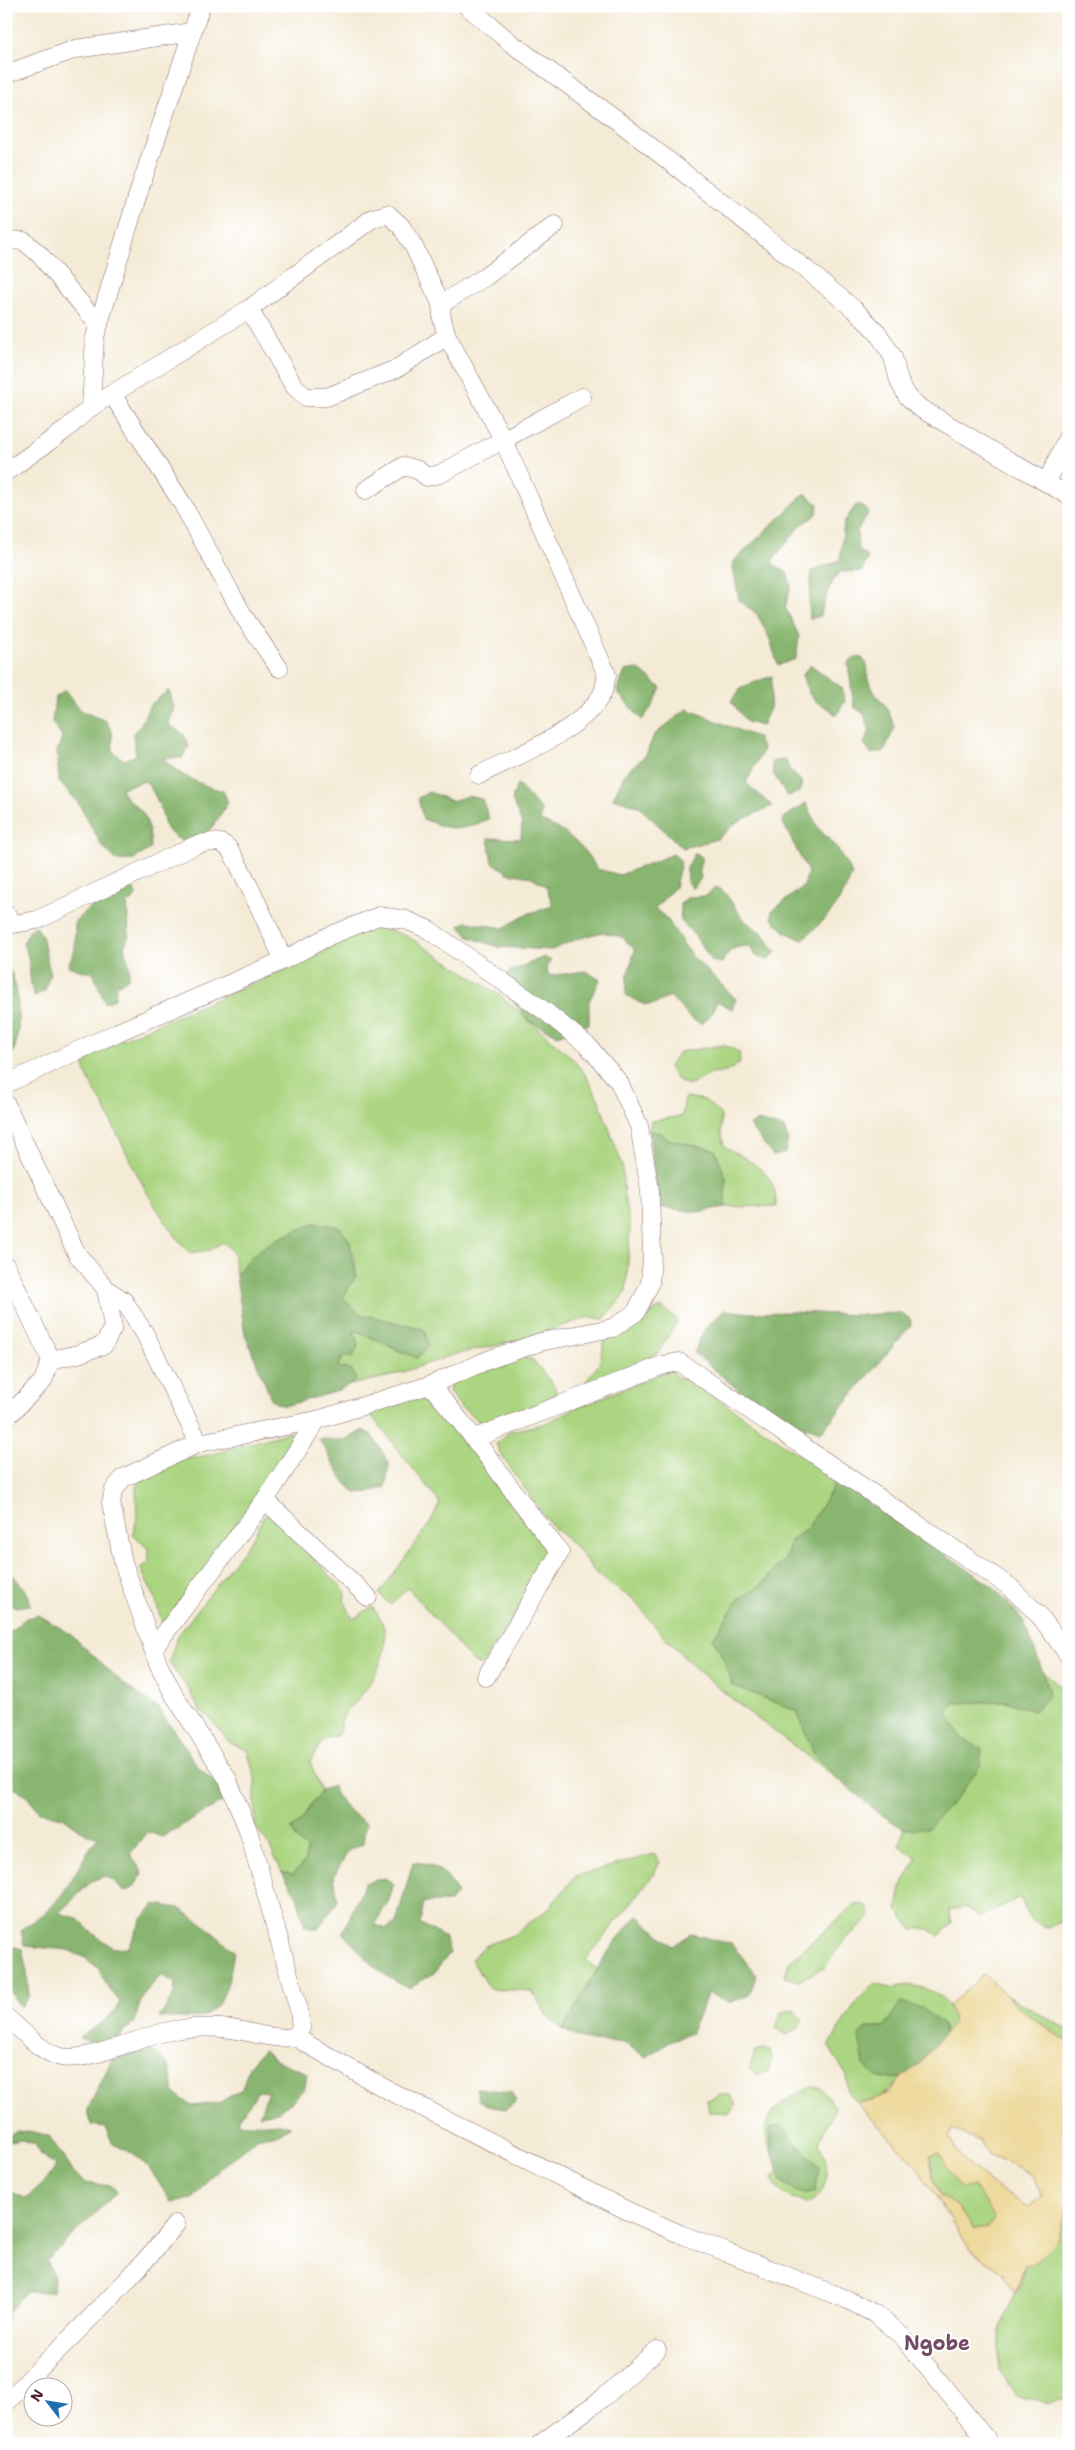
<svg xmlns="http://www.w3.org/2000/svg" width="1075" height="2450" font-family="'Shantell Sans',sans-serif">
  <style>
    .green { fill: #abd581; stroke: #7a7a56 }
    .forest { fill: #88b66f; stroke: #696a4d }
    .sand { fill: #eeda9e; stroke: #9c7c64; fill-rule: evenodd }
    .lines { fill: none; stroke-linecap: round; stroke-linejoin: round }
    .street-casing { stroke: #866667; stroke-width: 19 }
    .street { stroke: #fff; stroke-width: 18 }
    .labels { text-anchor: middle; dominant-baseline: central; stroke-width: 4; stroke-linejoin: round; paint-order: stroke }
    .quarter-label { font-size: 20px; font-weight: bold; fill: #744c65; stroke: #fff }
  </style>
  <rect width="100%" height="100%" fill="#fff"/>
  <filter id="ink" filterUnits="userSpaceOnUse"><feTurbulence type="fractalNoise" baseFrequency=".02" numOctaves="2"/><feDisplacementMap in="SourceGraphic" scale="10" xChannelSelector="R" yChannelSelector="G"/><feConvolveMatrix kernelMatrix="1 2 1 2 8 2 1 2 1" color-interpolation-filters="sRGB"/></filter>
  <filter id="wash" filterUnits="userSpaceOnUse"><feTurbulence type="fractalNoise" baseFrequency=".0096" numOctaves="4" result="noise"/><feDisplacementMap in="SourceGraphic" scale="20" xChannelSelector="R" yChannelSelector="G"/><feGaussianBlur stdDeviation="1.12" result="paint"/><feColorMatrix in="noise" values="0 0 0 0 0 0 0 0 0 0 0 0 0 0 0 0 0 1.4 0 .05"/><feComposite in="paint" operator="in"/></filter>
  <g filter="url(#wash)">
    <rect width="100%" height="100%" fill="#f4ebd6"/>
    <g class="green">
      <path d="M366,929H386L407,936L466,973L501,996L571,1057L585,1074L599,1100L622,1165L624,1196L630,1228L626,1293L604,1319L589,1317L520,1340L453,1355L391,1376L350,1385L356,1379L338,1367L345,1354L352,1358L354,1329L403,1353L424,1329L360,1314L343,1298L356,1276L355,1259L315,1223C282,1237 256,1244 236,1276L233,1252L223,1242L210,1250L190,1253C152,1212 130,1159 105,1109C98,1094 87,1082 84,1065L96,1053L118,1041L310,959Z"/>
      <polygon points="724,1045 739,1052 740,1063 726,1072 713,1073 689,1085 676,1079 669,1067 679,1052"/>
      <path d="M685,1097L705,1100L721,1115V1133L724,1146C749,1161 778,1172 776,1206L725,1207L726,1178L715,1150L667,1139L660,1133L649,1131L651,1121L682,1116Z"/>
      <polygon points="661,1307 678,1320 658,1353 578,1392 599,1364 605,1340"/>
      <polygon points="522,1357 533,1360 555,1387 556,1392 539,1407 496,1424 480,1422 460,1406 449,1391 451,1383"/>
      <polygon points="672,1369 676,1377 685,1378 717,1398 837,1481 807,1529 790,1541 786,1558 760,1586 739,1599 713,1638 723,1658 732,1685 797,1711 814,1754 839,1780 743,1708 695,1668 660,1632 632,1598 612,1586 594,1571 575,1546 550,1524 501,1455 496,1444 510,1431 544,1424 576,1408"/>
      <polygon points="417,1395 431,1395 509,1503 553,1554 481,1666 474,1663 408,1588 391,1605 379,1594 430,1523 440,1503 370,1414 374,1407"/>
      <polygon points="289,1432 297,1435 279,1467 227,1536 199,1588 163,1628 155,1597 140,1568 149,1563 148,1549 133,1534 137,1518 136,1487 143,1479 157,1468 177,1461 213,1454"/>
      <path d="M271,1513L346,1592L344,1600L353,1619L372,1607C399,1636 380,1671 359,1698C354,1704 347,1710 343,1716C341,1721 340,1729 338,1735L323,1740L310,1762L321,1790L301,1821L295,1838L306,1848V1860L293,1874L282,1872L270,1847L255,1826V1777L247,1750L230,1743L208,1716L200,1711L187,1687L169,1663L177,1637L253,1537L264,1516Z"/>
      <polygon points="1043,1672 1064,1690 1066,1701 1060,1712 1062,1726 1069,1729 1069,1923 1065,1921 1047,1927 1031,1921 1020,1897 981,1917 965,1907 949,1910 952,1924 939,1936 929,1929 912,1929 897,1910 901,1887 917,1858 899,1846 904,1829 928,1827 961,1793 982,1749 961,1738 948,1714 953,1703 1006,1701 1034,1711 1049,1695"/>
      <polygon points="654,1854 660,1862 653,1875 586,1960 598,1970 563,2030 546,2014 532,1991 489,1989 471,1959 485,1946 513,1935 547,1910 576,1876"/>
      <polygon points="857,1903 867,1906 871,1916 863,1925 846,1938 824,1968 798,1981 784,1977 790,1960"/>
      <path d="M876,1983L893,1989C908,1979 941,1991 949,2007C951,2011 953,2017 954,2022L944,2037V2026L901,2002L884,2027H872L878,2078L901,2077C888,2096 878,2099 857,2103L848,2093L847,2076L829,2047C842,2023 854,2000 876,1983Z"/>
      <polygon points="1006,1995 1069,2030 1069,2043 1027,2015"/>
      <polygon points="794,2010 803,2020 797,2029 787,2035 776,2028 781,2012"/>
      <polygon points="765,2049 770,2051 772,2059 768,2071 759,2075 749,2069 755,2052"/>
      <path d="M811,2087L821,2088L835,2106C832,2124 823,2127 819,2143C830,2162 831,2194 807,2204C792,2198 776,2195 773,2177L779,2172L782,2182L804,2149L791,2141L787,2132L770,2129L772,2152C752,2116 783,2101 811,2087Z"/>
      <polygon points="721,2095 730,2095 736,2105 730,2113 709,2112 707,2100"/>
      <path d="M940,2153C948,2167 962,2173 972,2184C981,2193 989,2207 995,2218L988,2228L974,2230L958,2207L940,2196L933,2178L930,2155Z"/>
      <polygon points="1069,2202 1069,2399 1060,2398 1046,2403 1017,2397 1000,2371 1000,2327 1021,2282 1025,2266 1063,2217"/>
    </g>
    <g class="forest">
      <polygon points="805,493 818,504 817,514 800,526 771,562 787,573 791,586 785,607 799,636 796,659 778,665 769,637 757,614 739,600 732,563"/>
      <polygon points="856,505 861,505 869,512 857,531 858,548 868,558 862,571 839,572 828,590 820,616 810,619 809,603 812,571 840,560 844,522"/>
      <polygon points="856,657 862,658 867,664 868,680 876,695 886,706 895,727 884,751 871,754 864,743 870,731 864,714 854,707 848,663"/>
      <path d="M811,665L842,688L845,701L836,716C828,706 826,708 817,702C808,696 805,684 802,674Z"/>
      <polygon points="638,669 661,688 653,705 642,720 617,692 625,671"/>
      <polygon points="772,676 770,708 762,726 747,722 731,701 742,687"/>
      <path d="M65,690L81,711L106,721L112,732L113,752L124,760L136,755L133,733L140,726L150,705L169,690L174,707L169,724L184,735L189,746L182,758H163C179,776 200,785 223,791L228,802C220,816 203,848 182,841C177,839 171,833 166,829C161,810 158,796 145,781L121,788C125,800 133,802 141,811C149,821 151,837 150,849L132,860L117,861L102,846L77,801L59,782L57,752L62,737L52,722L55,698Z"/>
      <path d="M687,709C711,718 733,729 757,737L763,750L746,783L772,806L737,822L717,839L683,848L638,806L613,798L626,772L646,755L654,735Z"/>
      <polygon points="786,759 789,769 802,782 800,792 787,796 773,773 772,762"/>
      <path d="M517,784L541,809L540,821C567,830 583,846 597,869L620,875L673,854L681,861L675,887L655,908L667,919L691,955L736,999L732,1009L717,1001L713,1012L702,1024L690,1018L670,996C650,1008 647,1008 626,995L627,977L635,950L622,937L602,932L577,939L552,950L498,947L469,937L459,925L467,922L503,928L530,913L553,906L546,886L532,877L508,873L492,862L488,838L521,839L522,824L512,800Z"/>
      <path d="M429,792L452,801L468,796L482,799L489,819C459,832 453,831 423,819L418,798Z"/>
      <path d="M806,803L818,828L835,845L852,874C840,906 827,918 802,940L784,931L771,918L772,911L804,886L808,872L783,823L784,818Z"/>
      <polygon points="695,853 702,857 699,869 701,878 693,889 687,882 687,868"/>
      <polygon points="131,887 137,894 132,901 127,903 129,935 124,948 130,967 128,978 116,986 115,999 105,1003 93,972 85,972 68,966 75,949 75,921 93,905"/>
      <path d="M716,887L725,893L745,921L762,933L776,952L769,960L756,956L749,946C734,947 729,949 722,963L712,961L695,936L681,921L680,904L688,897L706,896Z"/>
      <path d="M36,926L42,936L50,973L45,991L34,996C27,979 33,960 23,944L30,930Z"/>
      <polygon points="544,957 551,961 546,967 549,976 586,971 600,980 589,1001 589,1024 557,1035 530,1021 500,987 509,972"/>
      <path d="M6,964C20,979 22,1034 13,1052C12,1056 8,1059 6,1062Z"/>
      <polygon points="758,1121 784,1128 788,1139 785,1153 773,1156 749,1125"/>
      <polygon points="649,1131 660,1133 667,1139 715,1150 726,1178 725,1207 697,1212 658,1207"/>
      <path d="M315,1223L340,1227L350,1242L356,1276L343,1298L360,1314L424,1329L429,1345L417,1358L354,1330L358,1346L352,1358L344,1355L338,1367L352,1370L356,1379L350,1385L332,1393L284,1406L272,1401L245,1334L236,1276C256,1244 282,1237 315,1223Z"/>
      <path d="M724,1310L751,1313L792,1312L858,1315L900,1313L910,1319L911,1325L821,1432C794,1424 765,1410 742,1393C725,1380 711,1365 694,1353L705,1328Z"/>
      <polygon points="363,1430 372,1435 389,1463 386,1487 369,1492 355,1493 345,1483 319,1439 346,1440"/>
      <polygon points="837,1481 992,1586 1023,1620 1043,1672 1049,1695 1034,1711 1006,1701 953,1703 948,1715 961,1738 982,1749 980,1766 961,1793 928,1828 904,1829 879,1813 839,1780 814,1754 797,1711 732,1685 723,1658 713,1638 739,1599 760,1586 786,1558 790,1541 807,1529"/>
      <polygon points="6,1566 28,1594 31,1605 16,1607 6,1602"/>
      <path d="M39,1615L70,1634L124,1684L159,1709L199,1768L222,1788L227,1799L162,1837L148,1832L130,1854L143,1873L134,1887L124,1892L113,1880L104,1876L92,1881L59,1913L77,1918L91,1932L113,1948L129,1947L142,1919L154,1904L179,1908L203,1924L234,1951C230,1974 227,2006 203,2016C194,2020 169,2017 159,2018L174,1994L175,1983L161,1975L143,1995L134,2022L121,2036L93,2043L79,2038C95,2026 111,2020 120,2002L107,1986L99,1969L87,1959L68,1950L24,1946L21,1930C30,1923 41,1917 49,1909C70,1890 81,1858 99,1836L87,1835L63,1817L39,1812L25,1794L6,1784V1635L26,1618Z"/>
      <path d="M333,1786C339,1804 350,1812 366,1823L363,1844L349,1850L334,1876L338,1901L318,1929L305,1927L297,1896L282,1872L293,1874L306,1860V1848L295,1838L292,1828L301,1821L321,1790Z"/>
      <path d="M413,1862C434,1863 449,1874 457,1893L450,1902H424L420,1923L445,1938L450,1953L434,1973L410,1988C382,1978 361,1954 343,1932L365,1883L385,1878L394,1884L389,1900L375,1924L386,1929L396,1923Z"/>
      <path d="M638,1916L673,1946L691,1934L731,1944L757,1974L749,1995L729,2003L708,1993L691,2033L670,2041L646,2057L623,2042L587,2041L563,2030C586,1991 605,1947 638,1916Z"/>
      <path d="M10,1945L22,1949L27,1972L29,1996L21,2007C4,1989 6,1970 6,1946Z"/>
      <polygon points="901,2002 922,2008 944,2026 944,2037 918,2066 901,2077 878,2078 864,2065 859,2036 866,2028 884,2027"/>
      <path d="M148,2048C168,2061 173,2069 173,2092L192,2106L219,2103L242,2089L249,2066L263,2050L275,2060L307,2073L305,2088L292,2101L278,2112L259,2115L268,2092L258,2091L237,2122C255,2127 273,2121 291,2126L280,2133L257,2138L210,2177L193,2199L171,2202C151,2172 149,2159 113,2144L105,2127L91,2125L88,2109L114,2055L124,2050Z"/>
      <polygon points="476,2088 511,2092 516,2101 507,2109 492,2107 479,2100"/>
      <polygon points="780,2125 788,2132 791,2141 804,2149 819,2168 816,2191 804,2195 782,2182 772,2152 770,2128"/>
      <path d="M30,2131L49,2136L73,2171L84,2183L112,2186L117,2192L46,2261L54,2276L53,2292H26L10,2310L6,2323V2189L26,2199C36,2188 52,2178 56,2165L41,2155L35,2144L22,2140L9,2142L6,2141V2138L16,2132Z"/>
    </g>
    <path class="sand" d="M984,1974L1027,2015L1069,2043V2202L1056,2241L1033,2264L1025,2266L1015,2293L1003,2274L969,2248L918,2168L857,2103L872,2100L891,2092L901,2077L918,2066L954,2022L949,2006ZM952,2129L980,2141L989,2156L1011,2164L1033,2175L1042,2198L1028,2207C1002,2192 962,2166 949,2138ZM940,2153L951,2175L961,2187L974,2186L995,2218L988,2228L974,2230L958,2207L940,2196L933,2178L930,2156Z"/>
  </g>
  <g filter="url(#ink)">
    <g class="lines">
      <g class="street-casing">
        <g id="street">
          <polyline points="467,6 511,43 627,128 807,270 855,310 877,332 893,357 899,381 907,396 920,408 1069,496"/>
          <polyline points="6,74 76,49 192,32"/>
          <polyline points="6,240 24,241 39,254 99,325"/>
          <polyline points="441,304 485,277 555,225"/>
          <polyline points="249,309 294,386 306,397 327,397 396,369 447,336"/>
          <polyline points="112,394 182,503 244,617 279,668"/>
          <path d="M91,407L249,309L373,218L388,214L401,226L414,247L441,304L442,319L447,336L503,439L607,675C605,681 605,688 602,694C581,732 517,755 479,775"/>
          <polyline points="6,472 64,431 91,407 95,337 139,191 201,6"/>
          <polyline points="1047,482 1069,434"/>
          <polyline points="366,490 404,466 418,470 427,477 440,474 582,397"/>
          <path d="M6,914L14,924L37,920L196,845C207,843 216,839 226,846C236,853 275,943 284,960"/>
          <polyline points="6,1084 118,1032 284,960 329,936 379,916 406,920 429,930 545,1011 588,1046 619,1082 639,1126 650,1190 652,1256 650,1284 636,1312 613,1328 540,1342 488,1360 430,1385"/>
          <polyline points="6,1104 77,1254 106,1289 124,1301 145,1334 199,1443"/>
          <polyline points="6,1266 51,1360 43,1381 8,1416"/>
          <polyline points="51,1360 78,1354 104,1345 113,1327 106,1289"/>
          <polyline points="475,1438 663,1365 679,1362 1010,1587 1040,1616 1069,1656"/>
          <polyline points="265,1500 368,1597"/>
          <polyline points="153,1649 265,1500 317,1420"/>
          <path d="M6,2017C22,2030 41,2053 61,2057C87,2063 144,2035 174,2030C193,2027 212,2027 231,2029C253,2032 272,2040 295,2037L384,2088L628,2211L680,2234L846,2299L875,2314L903,2337L990,2444"/>
          <path d="M295,2037L301,2028L299,2010L248,1830L227,1778L174,1695L158,1663L123,1562L111,1503L114,1490L123,1478L199,1443L317,1420L430,1385C478,1438 515,1498 560,1552L486,1677"/>
          <path d="M6,2403C63,2343 125,2288 176,2224"/>
          <polyline points="540,2444 603,2398 657,2350"/>
        </g>
      </g>
      <use href="#street" class="street"/>
    </g>
  </g>
  <g class="labels">
    <g class="quarter-label">
      <text x="937" y="2343">Ngobe</text>
    </g>
  </g>
  <rect width="1075" height="2450" fill="none" stroke="#fff" stroke-width="25"/>
  <g transform="translate(48 2402) rotate(301)"><circle r="24" fill="#ffffff" stroke="#b7a5aa"/>
  <path d="M0-4L9 19L0 12L-9 19Z" fill="#1f6fb2"/>
  <text y="-8" font-size="14" font-weight="bold" text-anchor="middle" fill="#4a1f2b">N</text>
  </g>
</svg>
